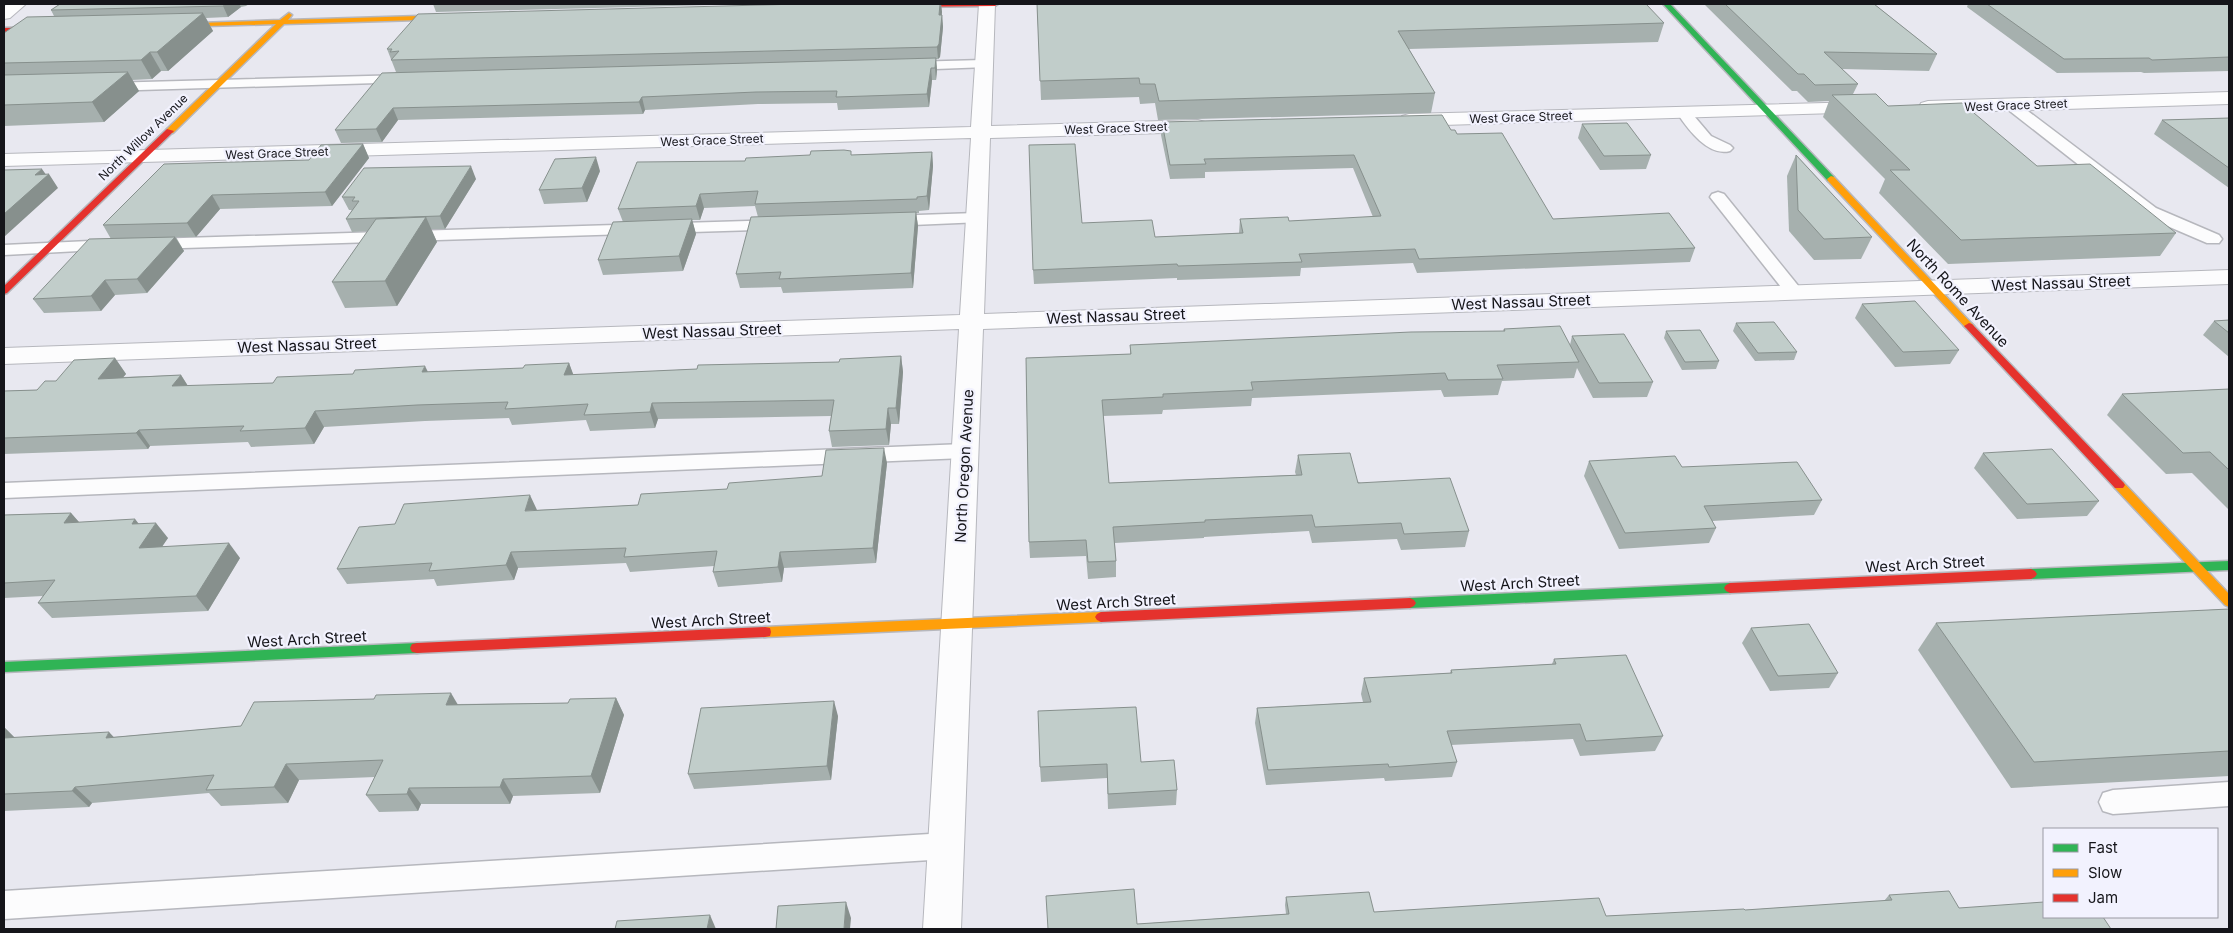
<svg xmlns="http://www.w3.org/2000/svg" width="2233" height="933" font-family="Inter,sans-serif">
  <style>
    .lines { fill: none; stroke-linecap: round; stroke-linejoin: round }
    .lane-casing { stroke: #b6b7bd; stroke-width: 3 }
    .street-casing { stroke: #b6b7bd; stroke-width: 2 }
    .fast-casing { stroke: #b6b7bd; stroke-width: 3 }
    .slow-casing { stroke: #b6b7bd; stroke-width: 3 }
    .jam-casing { stroke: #b6b7bd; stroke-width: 3 }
    .lane { fill: #fcfcfd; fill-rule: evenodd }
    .street { fill: #fcfcfd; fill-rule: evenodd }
    .fast { fill: #30b455; fill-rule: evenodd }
    .slow { fill: #ff9f0a; fill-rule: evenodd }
    .jam { fill: #e5322d; fill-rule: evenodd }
    .wall { fill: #a6b0ae }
    .shaded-wall { fill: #87908d }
    .building { fill: #c1cdca; stroke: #87908d }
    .labels { text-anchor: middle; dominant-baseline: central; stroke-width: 4.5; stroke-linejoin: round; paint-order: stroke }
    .far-street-label { font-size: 12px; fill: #15151a; stroke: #f2f2fe }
    .street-label { font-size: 15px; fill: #15151a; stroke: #f2f2fe }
  </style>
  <rect width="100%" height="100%" fill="#e8e8f0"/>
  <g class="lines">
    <g class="lane-casing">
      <g id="lane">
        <polygon points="983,60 990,64 988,67 909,70 902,66 909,62"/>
        <polygon points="406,75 413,79 411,82 106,91 99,87 106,83"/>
        <polygon points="2011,101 2016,102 2156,208 2219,235 2222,239 2219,243 2207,243 2144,216 2006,108 2004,105"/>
        <path d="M1684,109L1689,110L1711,136L1730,145L1733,148L1730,151C1708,157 1688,129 1677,113L1679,110Z"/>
        <polygon points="1718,192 1724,194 1800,288 1803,292 1800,296 1794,297 1788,296 1710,197 1712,194"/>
        <polygon points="976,213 982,214 984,218 982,222 889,226 883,225 881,221 883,217 889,216"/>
        <polygon points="778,220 784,221 786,225 784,229 151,249 145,248 142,244 145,240 151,239"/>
        <polygon points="111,240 117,241 120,245 117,249 4,255 4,245"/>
        <polygon points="964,444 971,446 974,451 971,456 964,458 4,498 4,483"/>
        <polygon points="2229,782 2229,806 2113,814 2103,811 2099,802 2103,793 2113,790"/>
        <polygon points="946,833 956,837 960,846 956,855 946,859 4,919 4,891"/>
      </g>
    </g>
    <g class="street-casing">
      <g id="street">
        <polygon points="8,4 26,4 10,18 4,19 4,6"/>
        <polygon points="979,4 995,4 991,126 1198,120 1205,122 1208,126 1205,130 1198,132 990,138 984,314 2229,270 2229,284 983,329 961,929 923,929 959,329 4,364 4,348 960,315 971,138 4,166 4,154 971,127"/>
        <polygon points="2229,92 2229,104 1928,113 1921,111 1919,107 1921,103 1928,101"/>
        <polygon points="1863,102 1870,104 1872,108 1870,112 1409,126 1402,124 1399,120 1402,116 1409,114"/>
      </g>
    </g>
    <g class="fast-casing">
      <g id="fast">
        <polygon points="1663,4 1670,4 1834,177 1834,181 1828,181"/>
        <polygon points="2229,561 2229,570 2031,579 2027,577 2025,574 2027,571 2031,569"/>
        <polygon points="1730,583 1734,585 1736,588 1734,591 1730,593 1410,608 1406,606 1404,603 1406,600 1410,598"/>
        <polygon points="417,643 422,644 424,648 422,652 417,653 4,672 4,662"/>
      </g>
    </g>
    <g class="slow-casing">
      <g id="slow">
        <polygon points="289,13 292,15 288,20 452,15 455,17 452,19 284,24 173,133 167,133 167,129 276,24 173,27 171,26 171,24 280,20"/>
        <polygon points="1831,176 1834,177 1972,324 1974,326 1972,328 1966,328 1828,181 1827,179"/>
        <polygon points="2119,481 2123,482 2229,594 2229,607 2225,605 2115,488 2113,485"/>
        <polygon points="1101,612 1105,614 1107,617 1105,620 1101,622 765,637 760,636 759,632 760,628 765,627"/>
      </g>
    </g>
    <g class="jam-casing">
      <g id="jam">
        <polygon points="902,4 998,4 995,6 900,7 899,6"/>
        <polygon points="47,27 50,29 49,30 4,32 4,28"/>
        <polygon points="167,129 174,131 7,293 4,294 4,286"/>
        <polygon points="1969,323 1972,324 2123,482 2125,485 2123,488 2115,488 1966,328 1964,326"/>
        <polygon points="2031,569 2035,571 2037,574 2035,577 2031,579 1730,593 1726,591 1724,588 1726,585 1730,583"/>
        <polygon points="1410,598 1414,600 1416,603 1414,606 1410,608 1101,622 1097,620 1095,617 1097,614 1101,612"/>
        <polygon points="765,627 770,628 771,632 770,636 765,637 417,653 412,652 410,648 412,644 417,643"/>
      </g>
    </g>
    <use href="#lane" class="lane"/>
    <use href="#street" class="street"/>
    <use href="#fast" class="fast"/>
    <use href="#slow" class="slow"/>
    <use href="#jam" class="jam"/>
  </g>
  <g class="wall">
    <polygon points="60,4 249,4 246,6 241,7 228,17 206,18 213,31 168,71 161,71 152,79 132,80 139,91 104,122 4,126 4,33 54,16 51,10"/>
    <polygon points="433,4 750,4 436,12"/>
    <polygon points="800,4 941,4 943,27 940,57 938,59 936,59 937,70 936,80 932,80 929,107 838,110 837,103 758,104 645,110 643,114 398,120 382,142 341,143 335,130 396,72 387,49"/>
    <polygon points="1037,4 1664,23 1658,42 1409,49 1435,93 1431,113 1158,120 1155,103 1140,104 1139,97 1041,100"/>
    <polygon points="1704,4 1874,4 1937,54 1929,71 1842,69 1858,84 1853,94 1888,106 2037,166 2176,233 2160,256 1948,264 1879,193 1885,179 1823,117 1829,101 1808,102 1797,91 1792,91"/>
    <polygon points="1968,4 2229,4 2229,71 2144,73 2141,72 2057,73 1967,7"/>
    <polygon points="2229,118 2229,188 2154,134 2162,120"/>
    <polygon points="1162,122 1451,130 1457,134 1553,219 1695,248 1690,262 1417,273 1413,263 1301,268 1300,276 1177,280 1177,278 1034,284 1033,270 1082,223 1155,237 1239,233 1240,219 1289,221 1373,217 1353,168 1205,172 1205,178 1170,179 1161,135"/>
    <polygon points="1582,124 1651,155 1646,169 1600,170 1578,138"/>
    <polygon points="363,144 369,158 332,206 220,209 196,237 176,237 184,251 147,293 115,295 101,311 44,313 33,299 111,239 103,225 309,160"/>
    <polygon points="932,152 933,166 929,210 919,211 919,213 916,213 918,226 913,288 783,293 781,287 740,288 736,274 758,217 755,206 704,208 700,220 692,220 696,234 683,271 603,275 598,260 623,222 618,209 745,161 852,155"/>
    <polygon points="1796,155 1872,237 1861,259 1814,260 1789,231 1787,176"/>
    <polygon points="600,171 587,202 544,204 539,190"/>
    <polygon points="476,179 445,229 431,229 437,242 397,306 345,308 332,282 368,231 352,232 346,219 352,210 349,210 342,197"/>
    <polygon points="1862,304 1959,350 1950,364 1895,367 1855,318"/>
    <polygon points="2229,320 2229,357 2203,335 2214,321"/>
    <polygon points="1736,323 1797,352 1794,360 1755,361 1733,331"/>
    <polygon points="1504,329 1570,345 1572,336 1653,382 1647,397 1593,398 1577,368 1574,378 1502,381 1498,395 1444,397 1441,390 1252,398 1251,406 1163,410 1162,414 1103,416 1109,483 1296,475 1295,472 1298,455 1469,531 1465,547 1401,550 1397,539 1312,543 1309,531 1204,537 1204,538 1115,543 1116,561 1116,577 1088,579 1086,556 1030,558 1029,542 1026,358 1130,354 1130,345 1503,331"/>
    <polygon points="1666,331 1719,361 1716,369 1682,370 1664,338"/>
    <polygon points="901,356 903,372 899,424 891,424 889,445 832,447 829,431 831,416 658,419 655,428 590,431 586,420 512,425 509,418 425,421 324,427 314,444 251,447 248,442 150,446 148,449 4,454 4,391 37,390 56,381 115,358 126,374 123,377 181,375 188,386 273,383 428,372 523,368 569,363 573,375 839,362"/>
    <polygon points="2229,389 2229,510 2192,473 2166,474 2107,415 2122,394"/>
    <polygon points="1983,453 2099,501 2087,516 2017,519 1974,468"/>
    <polygon points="1589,461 1682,467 1822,500 1814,515 1712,521 1716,528 1709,543 1619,549 1584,476"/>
    <polygon points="887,463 876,563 784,568 782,582 718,587 713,572 714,566 630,572 626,563 518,568 514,580 437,586 434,579 347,584 337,569 537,510 638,505 727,489 822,476"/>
    <polygon points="71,513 79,522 139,524 168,538 162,546 240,558 208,611 52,618 38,603 43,596 4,598 4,515"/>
    <polygon points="2229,609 2229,776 2011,788 1918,650 1936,623"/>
    <polygon points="1751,628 1838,673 1829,688 1770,691 1742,643"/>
    <polygon points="1554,659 1663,736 1655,751 1580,756 1573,739 1451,745 1457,762 1452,777 1385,781 1384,778 1266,785 1255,723 1257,708 1363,702 1361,694 1364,678 1450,673 1451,670 1552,664"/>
    <polygon points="616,698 624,715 600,793 513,796 510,804 421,804 418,811 379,812 366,795 375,777 299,780 288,803 221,806 209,793 92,803 89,807 4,811 4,728 5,728 15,738 114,737 241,726 458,704 568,703"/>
    <polygon points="838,716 831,780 694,789 688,774"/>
    <polygon points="1141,762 1177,790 1176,805 1108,809 1107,778 1041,782 1040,767"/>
    <polygon points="1889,895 1959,908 2044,917 1137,924 1286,914 1285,905 1286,897 1374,912 1606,916 1745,910 1884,901"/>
  </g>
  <g class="shaded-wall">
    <polygon points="226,4 239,4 241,7 228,17 223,6"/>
    <polygon points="940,4 941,4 942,12 940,27 939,15"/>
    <polygon points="203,13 213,31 168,71 157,52"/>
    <polygon points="942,15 943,27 940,57 938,59 937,47"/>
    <polygon points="150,52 161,71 152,79 141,60"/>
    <polygon points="936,58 937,70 936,80 935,68"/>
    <polygon points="931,68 932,80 929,107 927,94"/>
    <polygon points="128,72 139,91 104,122 92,102"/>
    <polygon points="642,97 645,110 643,114 639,102"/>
    <polygon points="393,108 398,120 382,142 376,129"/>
    <polygon points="363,144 369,158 332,206 325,192"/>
    <polygon points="932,152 933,166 929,210 927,196"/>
    <polygon points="596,157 600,171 587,202 582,188"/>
    <polygon points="471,166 476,179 445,229 440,216"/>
    <polygon points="42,169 47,176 49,174 58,188 4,237 4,214 35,175"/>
    <polygon points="700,194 704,208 700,220 696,206"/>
    <polygon points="212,195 220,209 196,237 187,223"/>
    <polygon points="916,212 918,226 913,288 911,273"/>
    <polygon points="426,217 437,242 397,306 385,281"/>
    <polygon points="692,219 696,234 683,271 679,256"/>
    <polygon points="175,237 184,251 147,293 137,279"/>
    <polygon points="105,280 115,295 101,311 91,296"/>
    <polygon points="901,356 903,372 899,424 896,408"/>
    <polygon points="115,358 126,374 109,394 98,379"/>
    <polygon points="569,363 575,379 564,375"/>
    <polygon points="425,366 433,382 422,372"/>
    <polygon points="181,375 191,391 172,386"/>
    <polygon points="652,403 658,419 655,428 650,412"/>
    <polygon points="888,408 891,424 889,445 886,429"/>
    <polygon points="315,411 324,427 314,444 305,428"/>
    <polygon points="139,430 150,446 148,449 136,433"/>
    <polygon points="884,448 887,463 876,563 873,548"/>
    <polygon points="530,495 537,510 525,511"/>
    <polygon points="71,513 84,528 64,523"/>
    <polygon points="135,519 147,534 132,524"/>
    <polygon points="156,523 168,538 151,563 139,548"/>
    <polygon points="229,543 240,558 208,611 196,596"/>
    <polygon points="511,552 518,568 514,580 506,565"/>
    <polygon points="780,552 784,568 782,582 778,567"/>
    <polygon points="451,693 461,710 446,705"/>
    <polygon points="616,698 624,715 600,793 591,776"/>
    <polygon points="834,701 838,716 831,780 827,766"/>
    <polygon points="5,728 22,745 4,745 4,730"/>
    <polygon points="109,732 125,749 106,738"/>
    <polygon points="286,764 299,780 288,803 274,787"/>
    <polygon points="503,779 513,796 510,804 500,787"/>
    <polygon points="75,787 92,803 89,807 72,791"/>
    <polygon points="409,788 421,804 418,811 407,794"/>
    <polygon points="846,902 851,918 850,929 844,929"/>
    <polygon points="710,915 716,929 707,929"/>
  </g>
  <g class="building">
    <polygon points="60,4 226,4 223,6 51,10"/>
    <polygon points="800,4 940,4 939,15 942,15 939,44 937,47 391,60 399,51 390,52 392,49 387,49 418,14"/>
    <polygon points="1037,4 1646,4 1664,23 1398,31 1435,93 1159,101 1155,84 1140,84 1139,78 1040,81"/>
    <polygon points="1725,4 1874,4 1937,54 1824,52 1858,84 1815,85 1804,74 1798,74"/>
    <polygon points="1987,4 2229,4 2229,57 2152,60 2149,58 2064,59"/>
    <polygon points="203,13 157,52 150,52 141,60 4,63 4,33 27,17"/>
    <polygon points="936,58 935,68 931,68 927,94 836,97 837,91 756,92 642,97 639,102 393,108 376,129 335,130 382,73"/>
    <polygon points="128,72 92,102 4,105 4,75"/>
    <polygon points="1876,94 1888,106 1962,103 2037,166 2090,164 2176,233 1961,240 1890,170 1910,170 1832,95"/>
    <polygon points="1442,115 1451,130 1455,130 1457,134 1502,133 1553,219 1669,213 1695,248 1419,259 1415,249 1299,254 1302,262 1178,266 1177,264 1033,270 1029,145 1075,144 1082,223 1152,220 1155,237 1243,233 1240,219 1288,217 1289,221 1381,216 1354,155 1204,159 1206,164 1170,165 1162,122"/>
    <polygon points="2229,118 2229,168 2162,120"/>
    <polygon points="1627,123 1651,155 1604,156 1582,124"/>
    <polygon points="363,144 325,192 212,195 187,223 103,225 164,164 309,160 321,145"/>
    <polygon points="844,150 851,151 851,155 932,152 927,196 917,197 917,199 755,204 758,191 700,194 696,206 618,209 637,162 745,161 746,158 810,155 811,151"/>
    <polygon points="1796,155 1872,237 1824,239 1798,210"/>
    <polygon points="596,157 582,188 539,190 555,159"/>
    <polygon points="471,166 440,216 346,219 359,201 352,201 355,197 342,197 364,168"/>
    <polygon points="42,169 35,175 49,174 4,214 4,170"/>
    <polygon points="916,212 911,273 779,279 781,272 736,274 751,217"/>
    <polygon points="426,217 385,281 332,282 376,219"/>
    <polygon points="692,219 679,256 598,260 613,222"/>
    <polygon points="175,237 137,279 105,280 91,296 33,299 89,239"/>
    <polygon points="1915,301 1959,350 1903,352 1862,304"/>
    <polygon points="2229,320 2229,333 2214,321"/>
    <polygon points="1774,322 1797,352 1758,353 1736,323"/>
    <polygon points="1560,326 1579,362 1497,365 1503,379 1448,380 1445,373 1251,382 1253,390 1163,394 1163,397 1102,400 1109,483 1302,475 1298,455 1350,453 1358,483 1450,478 1469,531 1404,534 1401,523 1315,527 1312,515 1205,520 1205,522 1113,527 1116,561 1088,562 1086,540 1029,542 1026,358 1131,354 1130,345 1411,332 1505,331 1504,329"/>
    <polygon points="1700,330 1719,361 1685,362 1666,331"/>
    <polygon points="1624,334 1653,382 1599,383 1572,336"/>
    <polygon points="901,356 896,408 888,408 886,429 829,431 834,400 652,403 650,412 584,415 588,404 505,409 508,402 417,405 315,411 305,428 240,431 244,426 139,430 136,433 4,438 4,391 37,390 45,381 56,381 74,360 115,358 98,379 181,375 172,386 273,383 277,377 353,374 355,370 425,366 422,372 523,368 525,365 569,363 564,375 697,369 698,365 839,362 840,359"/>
    <polygon points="2229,389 2229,470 2210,452 2183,453 2122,394"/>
    <polygon points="884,448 873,548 780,552 778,567 713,572 717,551 624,557 626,548 511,552 506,565 429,571 432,563 337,569 359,527 395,524 404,504 530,495 525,511 638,505 641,494 727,489 729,483 822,476 826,450"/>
    <polygon points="2052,449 2099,501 2027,504 1983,453"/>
    <polygon points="1675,456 1682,467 1797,462 1822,500 1704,506 1716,528 1625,533 1589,461"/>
    <polygon points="71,513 64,523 135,519 132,524 156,523 139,548 229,543 196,596 38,603 55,580 4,583 4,515"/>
    <polygon points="2229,609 2229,751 2034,762 1936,623"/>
    <polygon points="1809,624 1838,673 1778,676 1751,628"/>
    <polygon points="1626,655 1663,736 1586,741 1580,724 1447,731 1457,762 1389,767 1388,764 1268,770 1257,708 1371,702 1364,678 1452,673 1451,670 1556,664 1554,659"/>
    <polygon points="451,693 446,705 568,703 570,699 616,698 591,776 503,779 500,787 409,788 407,794 366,795 383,760 286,764 274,787 206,790 214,775 75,787 72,791 4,794 4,738 109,732 106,738 241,726 254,702 374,699 376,695"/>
    <polygon points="834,701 827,766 688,774 701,708"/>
    <polygon points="1136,707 1141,762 1174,760 1177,790 1108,794 1107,764 1040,767 1038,711"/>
    <polygon points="1134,889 1137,924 1289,914 1286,897 1369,892 1374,912 1599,898 1606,916 1744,909 1745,910 1892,900 1889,895 1949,891 1959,908 2044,902 2044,917 2103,917 2111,929 1048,929 1046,896"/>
    <polygon points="846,902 844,929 776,929 778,906"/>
    <polygon points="710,915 707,929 615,929 617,921"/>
  </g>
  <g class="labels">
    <g class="far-street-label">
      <text transform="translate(2016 105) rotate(-2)">West Grace Street</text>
      <text transform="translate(1521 117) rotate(-2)">West Grace Street</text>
      <text transform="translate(1116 128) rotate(-2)">West Grace Street</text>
      <text transform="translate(143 137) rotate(-44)">North Willow Avenue</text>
      <text transform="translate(712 140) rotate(-2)">West Grace Street</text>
      <text transform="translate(277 153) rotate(-2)">West Grace Street</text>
    </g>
    <g class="street-label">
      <text transform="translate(2061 283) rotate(-2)">West Nassau Street</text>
      <text transform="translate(1958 293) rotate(47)">North Rome Avenue</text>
      <text transform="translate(1521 302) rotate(-2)">West Nassau Street</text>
      <text transform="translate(1116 316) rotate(-2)">West Nassau Street</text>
      <text transform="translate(712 331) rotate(-2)">West Nassau Street</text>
      <text transform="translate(307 345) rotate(-2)">West Nassau Street</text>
      <text transform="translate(964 466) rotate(-87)">North Oregon Avenue</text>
      <text transform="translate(1925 564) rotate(-3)">West Arch Street</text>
      <text transform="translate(1520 583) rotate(-3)">West Arch Street</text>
      <text transform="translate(1116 602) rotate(-3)">West Arch Street</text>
      <text transform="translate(711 620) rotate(-3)">West Arch Street</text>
      <text transform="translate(307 639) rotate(-3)">West Arch Street</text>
    </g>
  </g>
  <rect width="2233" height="933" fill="none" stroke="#15151a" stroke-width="10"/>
  <rect x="2043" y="828" width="175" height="90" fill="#f2f2fe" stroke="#9a9aa3"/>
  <rect x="2053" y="844" width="25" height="8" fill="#30b455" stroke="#9a9aa3"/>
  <text x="2088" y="853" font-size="15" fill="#15151a">Fast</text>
  <rect x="2053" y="869" width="25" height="8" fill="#ff9f0a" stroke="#9a9aa3"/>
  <text x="2088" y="878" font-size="15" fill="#15151a">Slow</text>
  <rect x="2053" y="894" width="25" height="8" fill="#e5322d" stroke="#9a9aa3"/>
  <text x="2088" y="903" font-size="15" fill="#15151a">Jam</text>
</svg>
